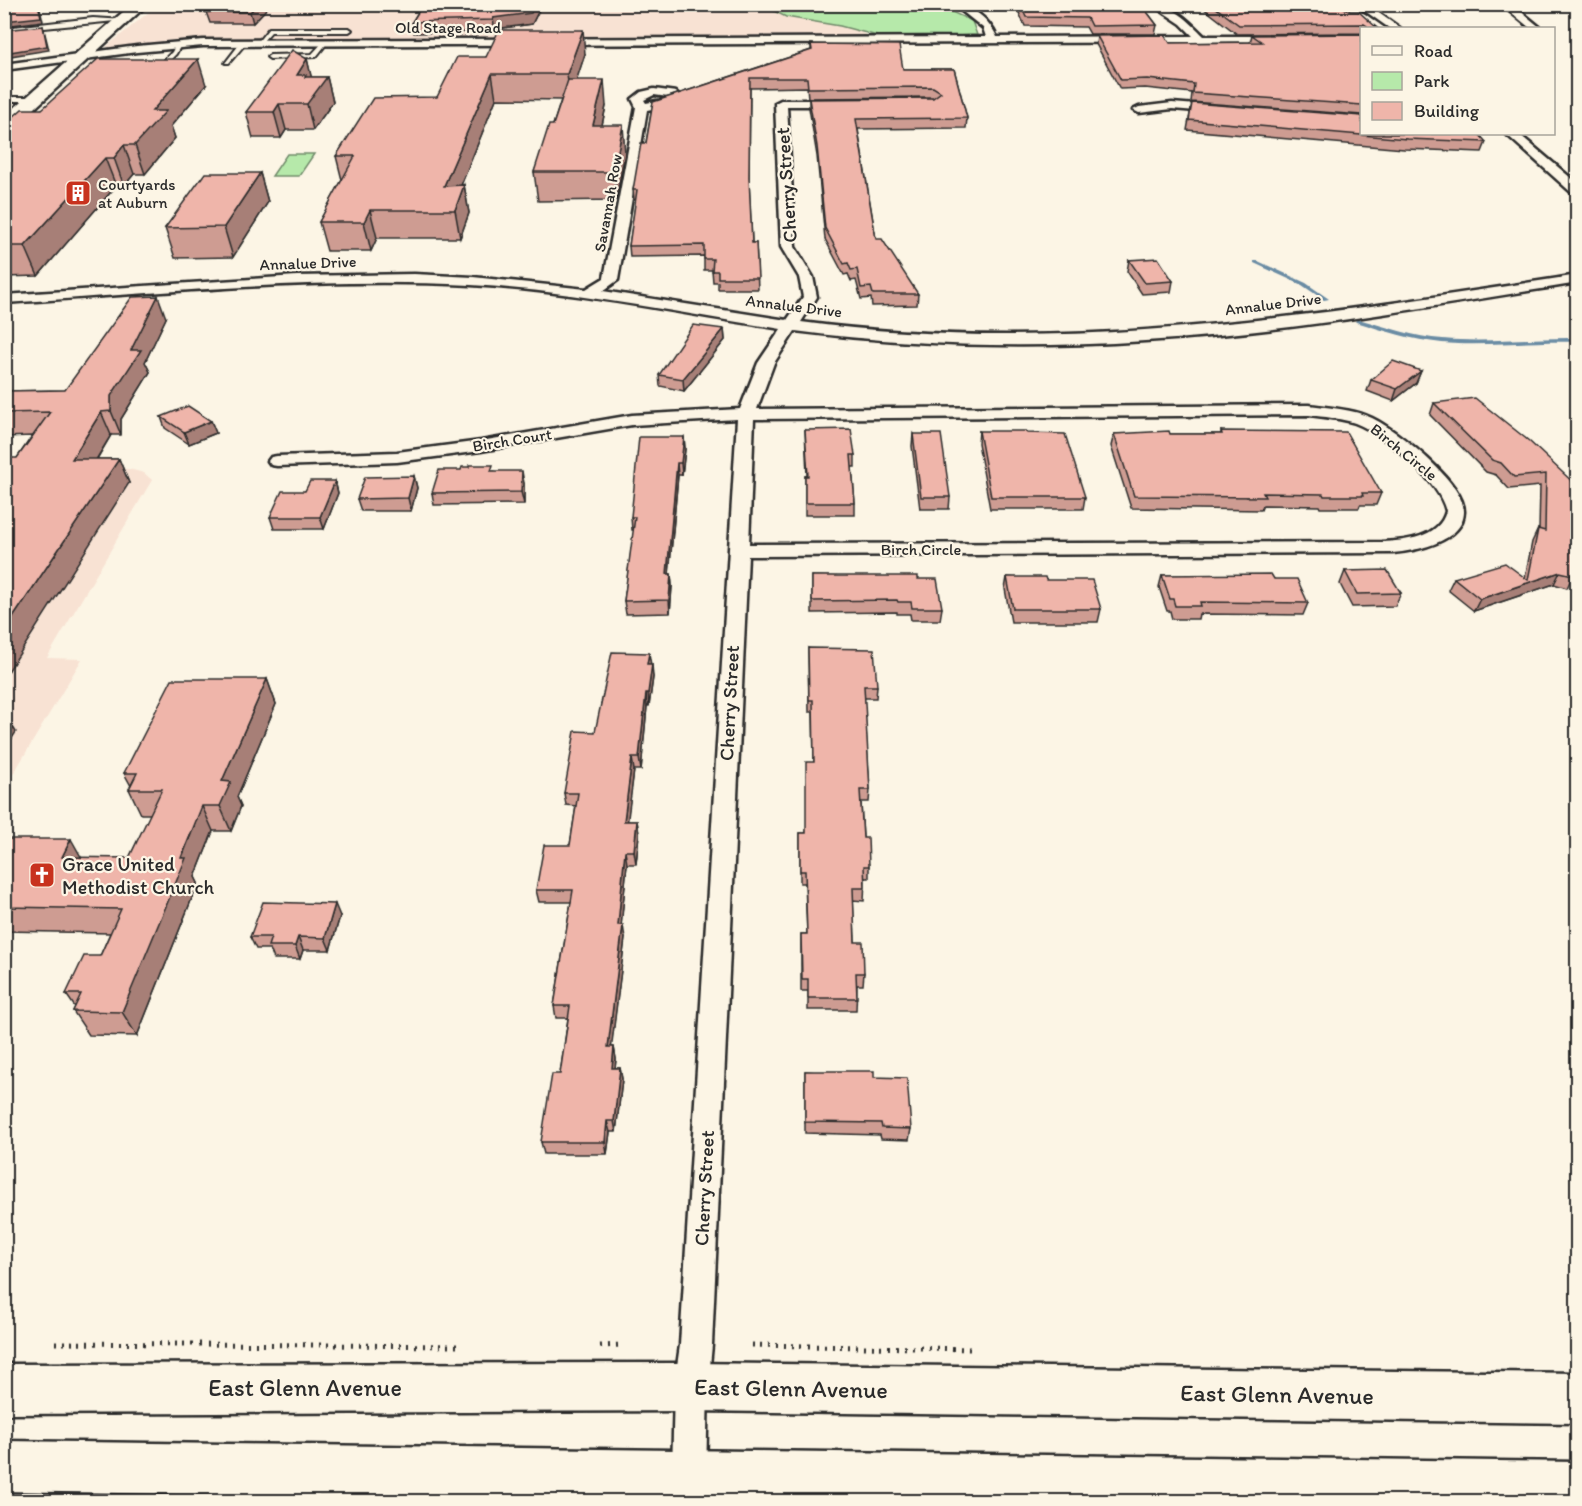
<svg xmlns="http://www.w3.org/2000/svg" width="1582" height="1506" font-family="Itim,sans-serif">
  <style>
    .built { fill: #f8e2d3 }
    .green { fill: #b6e9aa; stroke: #708a6a; stroke-width: 1.5 }
    .lines { fill: none; stroke-linecap: round; stroke-linejoin: round }
    .stream { fill: #6b8ca4; fill-rule: evenodd }
    .lane-casing { stroke: #2b2b2b; stroke-width: 4 }
    .street-casing { stroke: #2b2b2b; stroke-width: 5 }
    .secondary-casing { stroke: #2b2b2b; stroke-width: 5 }
    .path { stroke: #2b2b2b; stroke-width: 5; stroke-dasharray: 2 6; stroke-linecap: butt }
    .lane { fill: #fcf5e5; fill-rule: evenodd }
    .street { fill: #fcf5e5; fill-rule: evenodd }
    .secondary { fill: #fcf5e5; fill-rule: evenodd }
    .wall { fill: #ce9c92; stroke: #2b2b2b; stroke-width: 1.5 }
    .shaded-wall { fill: #a77f77; stroke: #2b2b2b; stroke-width: 1.5 }
    .building { fill: #efb5aa; stroke: #2b2b2b; stroke-width: 1.5 }
    .labels { text-anchor: middle; dominant-baseline: central; stroke-width: 4.5; stroke-linejoin: round; paint-order: stroke }
    .far-street-label { font-size: 16px; fill: #2b2b2b; stroke: #fcf5e5 }
    .far-poi-label { font-size: 16px; fill: #2b2b2b; stroke: #fcf5e5; text-anchor: start }
    .street-label { font-size: 20px; fill: #2b2b2b; stroke: #fcf5e5 }
    .poi-label { font-size: 20px; fill: #2b2b2b; stroke: #fcf5e5; text-anchor: start }
    .near-street-label { font-size: 24px; fill: #2b2b2b; stroke: #fcf5e5 }
  </style>
  <rect width="100%" height="100%" fill="#fcf5e5"/>
  <filter id="ink" filterUnits="userSpaceOnUse"><feTurbulence type="fractalNoise" baseFrequency=".0167" numOctaves="2"/><feDisplacementMap in="SourceGraphic" scale="12" xChannelSelector="R" yChannelSelector="G"/><feConvolveMatrix kernelMatrix="1 2 1 2 8 2 1 2 1" color-interpolation-filters="sRGB"/></filter>
  <g filter="url(#ink)">
    <g class="built">
      <polygon points="159,4 837,4 868,38 222,41 175,42 114,49 106,47"/>
      <polygon points="5,465 129,469 144,473 152,480 47,658 82,659 15,771 5,782"/>
    </g>
    <g class="green">
      <polygon points="762,5 943,5 945,9 972,21 977,35 889,39 840,26 786,17"/>
      <polygon points="287,154 314,154 299,176 272,176"/>
    </g>
    <g class="lines">
      <g class="stream">
        <polygon points="1254,261 1258,261 1306,283 1329,299 1324,300 1302,285 1254,263"/>
        <path d="M1358,319C1387,327 1414,337 1443,339C1488,343 1533,337 1578,338V342C1532,340 1487,347 1442,343C1412,340 1385,331 1356,322L1355,321Z"/>
      </g>
      <g class="lane-casing">
        <g id="lane">
          <polygon points="93,18 125,20 4,32 4,28"/>
          <polygon points="269,28 349,28 352,30 349,32 271,32 261,43 257,43"/>
          <polygon points="325,40 328,42 316,57 270,59 267,57 270,55 312,54"/>
          <polygon points="242,41 247,42 229,63 225,63"/>
          <polygon points="176,44 181,45 176,54 160,70 156,70 156,68 172,52"/>
          <polygon points="4,97 35,97 38,99 35,101 4,101"/>
        </g>
      </g>
      <g class="street-casing">
        <g id="street">
          <path d="M953,4C971,4 990,20 997,37L1193,36L1181,24L1151,4C1173,4 1189,21 1204,36H1282L1287,39L1282,42L203,46L137,52L4,70V64L137,46L203,40L986,37L983,28Z"/>
          <polygon points="1355,4 1366,4 1400,28 1389,28"/>
          <polygon points="1501,4 1512,4 1541,28 1530,28"/>
          <path d="M654,89L676,92L680,96L676,104L647,110L618,280L603,291L787,320L803,297L799,277L781,247L775,103L781,100H840L846,103L840,106H787L795,247L813,277L817,297L801,322C1065,357 1317,315 1578,275V283C1434,306 1290,332 1145,341C1028,349 911,346 795,331L774,363L757,409L1309,405C1330,408 1353,409 1372,418C1397,430 1465,483 1464,512C1463,542 1415,551 1393,553L748,556L712,1345L708,1387L706,1476L701,1488L689,1493L677,1488L672,1476L674,1387L680,1345L737,419L632,425L481,451L397,462L277,466L271,465L268,461L271,457L277,456L397,452L481,441L632,415L740,409L758,363L781,329C678,313 575,291 471,285C315,277 160,293 4,303V295L297,276L414,274L473,277L586,289L604,278L636,107L632,99L641,92ZM654,95L668,97L667,99L646,103L644,100ZM1309,415C1324,417 1340,418 1355,423C1384,434 1439,480 1446,511C1440,538 1404,541 1382,542L749,544L754,419Z"/>
          <polygon points="1172,103 1221,107 1227,110 1221,113 1172,109 1139,113 1133,110 1139,107"/>
          <polygon points="1506,134 1519,134 1578,184 1578,195 1573,194"/>
        </g>
      </g>
      <g class="secondary-casing">
        <g id="secondary">
          <polygon points="132,4 148,4 10,131 4,132 4,117"/>
          <polygon points="691,1363 1578,1373 1578,1423 691,1411 4,1414 4,1364"/>
          <polygon points="4,1441 1578,1462 1578,1502 623,1502 4,1491"/>
        </g>
      </g>
      <g class="path">
        <polyline points="55,1343 461,1346"/>
        <polyline points="752,1345 974,1349"/>
        <polyline points="600,1346 623,1345"/>
      </g>
      <use href="#lane" class="lane"/>
      <use href="#street" class="street"/>
      <use href="#secondary" class="secondary"/>
    </g>
    <g class="wall">
      <polygon points="214,4 271,4 253,23 210,23 206,12"/>
      <polygon points="423,4 542,4 532,24 495,29 495,32 414,33 412,22"/>
      <polygon points="1015,4 1141,4 1157,25 1155,34 1090,34 1086,27 1025,26"/>
      <polygon points="1198,4 1337,4 1377,28 1362,28 1362,33 1237,34"/>
      <polygon points="1362,34 1362,115 1191,102 1192,93 1145,88 1120,89 1096,44 1097,36 1170,43 1250,42 1252,35"/>
      <polygon points="811,44 903,69 954,69 967,118 966,128 858,129 876,239 918,294 917,305 872,306 871,298 861,299 856,280 851,281 848,274 844,275 825,239 817,156 809,108 809,99 933,97 932,97 808,98 807,87 750,88 749,183 752,243 756,243 758,289 718,289 718,282 713,282 712,270 704,270 704,256 630,257 629,246 636,200 634,200 633,190 646,143 653,102 811,50"/>
      <polygon points="585,54 576,80 606,106 602,125 625,153 616,200 538,201 534,172 553,125 561,100 496,99 461,185 464,185 469,213 460,238 377,238 371,251 327,251 319,222 342,180 336,156 437,97 486,57"/>
      <polygon points="307,59 311,77 327,77 333,102 313,130 286,130 281,138 253,138 246,112"/>
      <polygon points="206,85 171,126 175,138 145,174 134,174 124,186 116,186 38,276 4,277 4,125 42,109"/>
      <polygon points="1192,103 1486,142 1482,152 1404,149 1187,130"/>
      <polygon points="260,173 268,202 233,257 175,258 165,228"/>
      <polygon points="1129,260 1173,281 1171,292 1142,294 1127,271"/>
      <polygon points="166,318 145,362 150,372 121,419 121,435 111,435 97,459 119,459 129,483 17,458 32,436 4,437 4,391 65,390"/>
      <polygon points="724,329 725,340 684,391 660,386 659,375"/>
      <polygon points="1421,371 1416,383 1393,401 1367,391 1371,380"/>
      <polygon points="1434,403 1578,487 1573,575 1567,588 1554,584 1474,611 1448,590 1454,578 1525,578 1532,542 1538,529 1539,530 1540,486 1509,489 1496,475 1486,472 1430,415"/>
      <polygon points="161,417 211,421 216,433 189,444 165,428"/>
      <polygon points="805,430 855,455 855,467 852,467 855,503 855,515 805,515 805,476 807,476"/>
      <polygon points="979,431 1085,497 1083,509 990,509 978,443"/>
      <polygon points="1221,431 1381,493 1376,505 1360,505 1359,508 1320,508 1319,506 1263,505 1261,510 1131,508 1111,446 1114,434 1221,434"/>
      <polygon points="913,434 950,497 949,509 920,509 912,446"/>
      <polygon points="684,437 685,449 682,475 678,475 669,574 671,574 672,586 670,613 626,614 624,601 634,530 632,530 631,517"/>
      <polygon points="494,471 524,483 524,504 434,505 432,493"/>
      <polygon points="414,476 417,488 411,511 361,511 357,499"/>
      <polygon points="335,481 338,493 324,529 274,529 270,517 305,491"/>
      <polygon points="1345,571 1401,593 1395,606 1352,607 1340,584"/>
      <polygon points="1162,575 1274,579 1308,603 1303,615 1199,614 1198,619 1172,619 1170,611 1167,611 1159,587"/>
      <polygon points="812,576 918,579 942,608 940,620 911,620 910,614 897,614 897,612 812,613"/>
      <polygon points="1007,577 1046,580 1101,609 1098,622 1011,622 1005,589"/>
      <polygon points="808,648 877,686 876,698 864,698 870,790 869,802 861,802 863,838 869,866 869,878 865,878 864,901 853,900 855,942 864,973 863,985 857,985 856,1010 808,1010 808,991 801,991 801,934 807,934 805,883 800,883 800,833 806,833 814,762 813,712 809,712"/>
      <polygon points="650,664 653,677 649,706 647,706 641,770 634,770 627,821 637,821 639,834 636,864 627,864 621,925 625,938 611,1047 614,1047 616,1059 615,1068 620,1068 622,1079 616,1132 610,1132 607,1154 544,1154 541,1142 560,1074 568,1018 556,1018 554,1006 571,902 539,902 536,890 570,845 576,806 566,805 564,793 595,732"/>
      <polygon points="267,679 276,704 237,797 241,806 231,831 213,831 195,877 198,883 137,1036 89,1035 73,1011 75,1007 66,994 100,956 110,933 4,931 4,839 82,858 129,858 151,814 141,814 129,789 131,786 124,773"/>
      <polygon points="340,916 330,950 303,950 300,959 274,959 270,949 256,949 250,937"/>
      <polygon points="805,1071 874,1077 911,1129 909,1140 881,1139 880,1135 805,1133"/>
    </g>
    <g class="shaded-wall">
      <polygon points="39,4 43,21 4,26 4,21"/>
      <polygon points="258,4 271,4 253,23 250,12"/>
      <polygon points="535,4 542,4 532,24 495,29 495,32 493,18"/>
      <polygon points="655,4 686,4 656,8"/>
      <polygon points="43,26 49,50 4,57 4,53"/>
      <polygon points="583,30 585,54 570,100 567,74"/>
      <polygon points="198,59 206,85 171,126 175,138 145,174 135,145 152,111"/>
      <polygon points="307,59 313,84 327,77 333,102 313,130 307,104 297,75"/>
      <polygon points="492,74 496,99 451,210 444,186"/>
      <polygon points="604,80 606,106 596,153 593,125"/>
      <polygon points="279,104 286,130 281,138 274,112"/>
      <polygon points="623,125 625,153 616,200 614,172"/>
      <polygon points="124,145 134,174 124,186 114,158"/>
      <polygon points="105,158 116,186 38,276 25,246"/>
      <polygon points="260,173 268,202 233,257 224,227"/>
      <polygon points="464,185 469,213 460,238 455,210"/>
      <polygon points="370,210 377,238 371,251 364,222"/>
      <polygon points="158,296 166,318 145,362 150,372 121,419 121,435 111,411 111,396 131,350"/>
      <polygon points="724,329 725,340 684,391 683,379"/>
      <polygon points="1421,371 1416,383 1393,401 1397,389"/>
      <polygon points="101,412 111,435 82,483 72,459"/>
      <polygon points="211,421 216,433 189,444 184,432"/>
      <polygon points="684,437 685,449 682,475 681,463"/>
      <polygon points="119,459 129,483 4,678 4,631"/>
      <polygon points="677,463 678,475 668,586 667,574"/>
      <polygon points="522,471 524,483 524,504 521,492"/>
      <polygon points="414,476 417,488 411,511 408,498"/>
      <polygon points="335,481 338,493 324,529 320,517"/>
      <polygon points="1560,572 1554,584 1474,611 1480,599"/>
      <polygon points="671,574 672,586 670,613 669,600"/>
      <polygon points="649,653 651,665 647,664"/>
      <polygon points="652,664 653,677 649,706 648,693"/>
      <polygon points="267,679 276,704 237,797 241,806 231,831 220,806 222,781"/>
      <polygon points="646,693 647,706 641,770 639,758"/>
      <polygon points="4,712 16,732 4,751"/>
      <polygon points="632,758 634,770 626,834 624,821"/>
      <polygon points="202,806 213,831 195,877 198,883 137,1036 122,1012"/>
      <polygon points="637,821 639,834 636,864 634,851"/>
      <polygon points="71,839 85,864 62,857"/>
      <polygon points="625,851 627,864 620,938 618,925"/>
      <polygon points="335,904 340,916 330,950 325,938"/>
      <polygon points="623,925 625,938 610,1059 608,1047"/>
      <polygon points="298,937 303,950 300,959 295,946"/>
      <polygon points="614,1047 616,1059 614,1079 612,1068"/>
      <polygon points="620,1068 622,1079 616,1132 614,1121"/>
      <polygon points="607,1121 610,1132 607,1154 605,1142"/>
    </g>
    <g class="building">
      <polygon points="4,4 38,4 41,17 4,21"/>
      <polygon points="214,4 258,4 250,12 206,12"/>
      <polygon points="423,4 535,4 531,13 493,18 493,20 412,22"/>
      <polygon points="1020,4 1141,4 1157,25 1091,26 1087,18 1026,17"/>
      <polygon points="1211,4 1337,4 1350,11 1358,11 1377,28 1366,28 1367,26 1364,24 1239,25"/>
      <polygon points="43,26 47,46 4,53 4,30"/>
      <polygon points="499,30 583,30 567,74 492,74 444,186 464,185 455,210 370,210 364,222 319,222 355,156 336,156 373,98 437,97 457,57 486,57"/>
      <polygon points="1362,34 1362,105 1193,93 1194,84 1147,79 1121,80 1097,36 1165,35 1170,43 1262,42 1252,35"/>
      <polygon points="811,44 899,45 903,69 954,69 967,118 856,119 876,239 882,239 918,294 873,294 871,287 861,288 857,269 851,270 848,263 844,264 825,228 817,146 809,99 933,98 941,92 933,87 808,88 807,78 750,78 749,177 752,243 756,243 758,278 718,278 718,271 712,271 713,259 704,259 704,245 629,246 637,190 633,190 641,143 646,143 653,102 812,50"/>
      <polygon points="292,50 307,59 297,75 306,75 305,77 327,77 307,104 279,104 274,112 246,112"/>
      <polygon points="98,59 198,59 152,111 166,111 135,145 124,145 114,158 105,158 25,246 4,246 4,125 22,109 42,109"/>
      <polygon points="568,80 604,80 593,125 623,125 614,172 534,172 549,125 553,125"/>
      <polygon points="1192,103 1362,116 1362,134 1479,134 1486,142 1407,139 1189,120"/>
      <polygon points="205,173 260,173 224,227 165,228"/>
      <polygon points="1158,258 1173,281 1145,283 1129,260"/>
      <polygon points="158,296 131,350 141,350 111,396 111,411 101,412 72,459 119,459 4,631 4,458 17,458 50,412 4,413 4,391 65,390 132,297"/>
      <polygon points="693,325 724,329 683,379 659,375"/>
      <polygon points="1393,361 1421,371 1397,389 1371,380"/>
      <polygon points="1475,398 1529,441 1578,487 1578,545 1573,575 1560,572 1480,599 1454,578 1505,563 1528,580 1538,529 1545,531 1546,474 1514,477 1501,463 1492,460 1434,403"/>
      <polygon points="188,406 211,421 184,432 161,417"/>
      <polygon points="851,429 855,455 851,455 855,503 805,503 805,476 808,476 805,430"/>
      <polygon points="979,431 1026,431 1027,433 1065,434 1085,497 991,497"/>
      <polygon points="1169,431 1170,434 1222,434 1221,431 1346,432 1381,493 1362,493 1363,496 1324,496 1323,494 1263,493 1265,497 1134,496 1114,434"/>
      <polygon points="913,434 941,434 950,497 921,497"/>
      <polygon points="639,437 684,437 681,463 677,463 667,574 671,574 669,600 624,601 635,517 631,517"/>
      <polygon points="469,465 493,465 491,471 522,471 521,492 432,493 439,470 461,470 462,467 469,467"/>
      <polygon points="414,476 408,498 357,499 365,477"/>
      <polygon points="310,481 335,481 320,517 270,517 282,491 305,491"/>
      <polygon points="1387,570 1401,593 1357,594 1345,571"/>
      <polygon points="1271,574 1274,579 1297,579 1308,603 1200,602 1201,606 1175,606 1173,599 1170,599 1162,575"/>
      <polygon points="812,576 918,576 918,579 937,579 942,608 912,608 911,602 898,602 897,600 812,601"/>
      <polygon points="1007,577 1045,577 1046,580 1092,580 1101,609 1013,609"/>
      <polygon points="808,648 874,649 877,686 864,686 870,790 860,790 863,838 868,838 869,866 864,866 865,888 853,888 855,942 863,942 864,973 856,973 857,998 808,998 808,979 802,979 801,934 807,934 805,871 800,871 800,833 806,833 806,762 814,762 813,700 809,700"/>
      <polygon points="612,652 649,653 647,664 652,664 648,693 646,693 639,758 632,758 624,821 637,821 634,851 625,851 618,925 623,925 608,1047 614,1047 612,1068 620,1068 614,1121 607,1121 605,1142 541,1142 552,1074 560,1074 570,1006 554,1006 573,890 536,890 544,845 570,845 578,793 564,793 575,731 595,732"/>
      <polygon points="172,679 267,679 222,781 231,782 220,806 202,806 181,858 186,858 122,1012 73,1011 81,994 66,994 84,956 100,956 121,909 4,907 4,839 71,839 62,857 129,858 162,789 129,789 137,773 124,773"/>
      <polygon points="263,902 335,904 325,938 298,937 295,946 268,946 271,937 250,937"/>
      <polygon points="805,1071 874,1071 874,1077 907,1078 911,1129 882,1128 881,1123 805,1122"/>
    </g>
  </g>
  <defs>
    <g id="building-square" transform="scale(1.35)"><rect x="-9" y="-9" width="18" height="18" rx="4" fill="#c8321e" stroke="#fcf5e5"/><path d="M-4-6H4V6H1V3H-1V6H-4ZM-2.5-4.3h1.7v1.8h-1.7ZM.8-4.3h1.7v1.8H.8ZM-2.5-1h1.7V.8h-1.7ZM.8-1h1.7V.8H.8Z" fill="#fff"/></g>
    <g id="church-square" transform="scale(1.35)"><rect x="-9" y="-9" width="18" height="18" rx="4" fill="#c8321e" stroke="#fcf5e5"/><path d="M-1.2-6h2.4v3.5h3.3v2.4h-3.3V6h-2.4V-.1h-3.3v-2.4h3.3Z" fill="#fff"/></g>
  </defs>
  <g fill-rule="evenodd">
    <use href="#building-square" x="78" y="193"/>
    <use href="#church-square" x="42" y="875"/>
  </g>
  <g class="labels">
    <g class="far-street-label">
      <text x="448" y="27">Old Stage Road</text>
      <text transform="translate(608 203) rotate(-80)">Savannah Row</text>
      <text transform="translate(308 263) rotate(-2)">Annalue Drive</text>
      <text transform="translate(1273 304) rotate(-7)">Annalue Drive</text>
      <text transform="translate(794 306) rotate(7)">Annalue Drive</text>
      <text transform="translate(512 440) rotate(-9)">Birch Court</text>
      <text transform="translate(1404 452) rotate(39)">Birch Circle</text>
      <text x="921" y="549">Birch Circle</text>
    </g>
    <g class="far-poi-label">
      <text x="98" y="184">Courtyards<tspan x="98" dy="18">at Auburn</tspan></text>
    </g>
    <g class="street-label">
      <text transform="translate(786 185) rotate(-94)">Cherry Street</text>
      <text transform="translate(729 703) rotate(-87)">Cherry Street</text>
      <text transform="translate(704 1188) rotate(-87)">Cherry Street</text>
    </g>
    <g class="poi-label">
      <text x="62" y="864">Grace United<tspan x="62" dy="23">Methodist Church</tspan></text>
    </g>
    <g class="near-street-label">
      <text x="305" y="1387">East Glenn Avenue</text>
      <text transform="translate(791 1388) rotate(1)">East Glenn Avenue</text>
      <text transform="translate(1277 1394) rotate(1)">East Glenn Avenue</text>
    </g>
  </g>
  <rect width="1582" height="1506" fill="none" stroke="#fcf5e5" stroke-width="24"/>
  <rect x="12" y="12" width="1558" height="1482" fill="none" stroke="#2b2b2b" stroke-width="2" filter="url(#ink)"/>
  <rect x="1360" y="27" width="195" height="108" fill="#fcf5e5" stroke="#a8a49b" stroke-width="1.5"/>
  <rect x="1372" y="46" width="30" height="9" fill="#fcf5e5" stroke="#a8a49b" stroke-width="1.5"/>
  <text x="1414" y="57" font-size="18" fill="#2b2b2b">Road</text>
  <rect x="1372" y="72" width="30" height="18" fill="#b6e9aa" stroke="#a8a49b" stroke-width="1.5"/>
  <text x="1414" y="87" font-size="18" fill="#2b2b2b">Park</text>
  <rect x="1372" y="102" width="30" height="18" fill="#efb5aa" stroke="#a8a49b" stroke-width="1.5"/>
  <text x="1414" y="117" font-size="18" fill="#2b2b2b">Building</text>
</svg>
